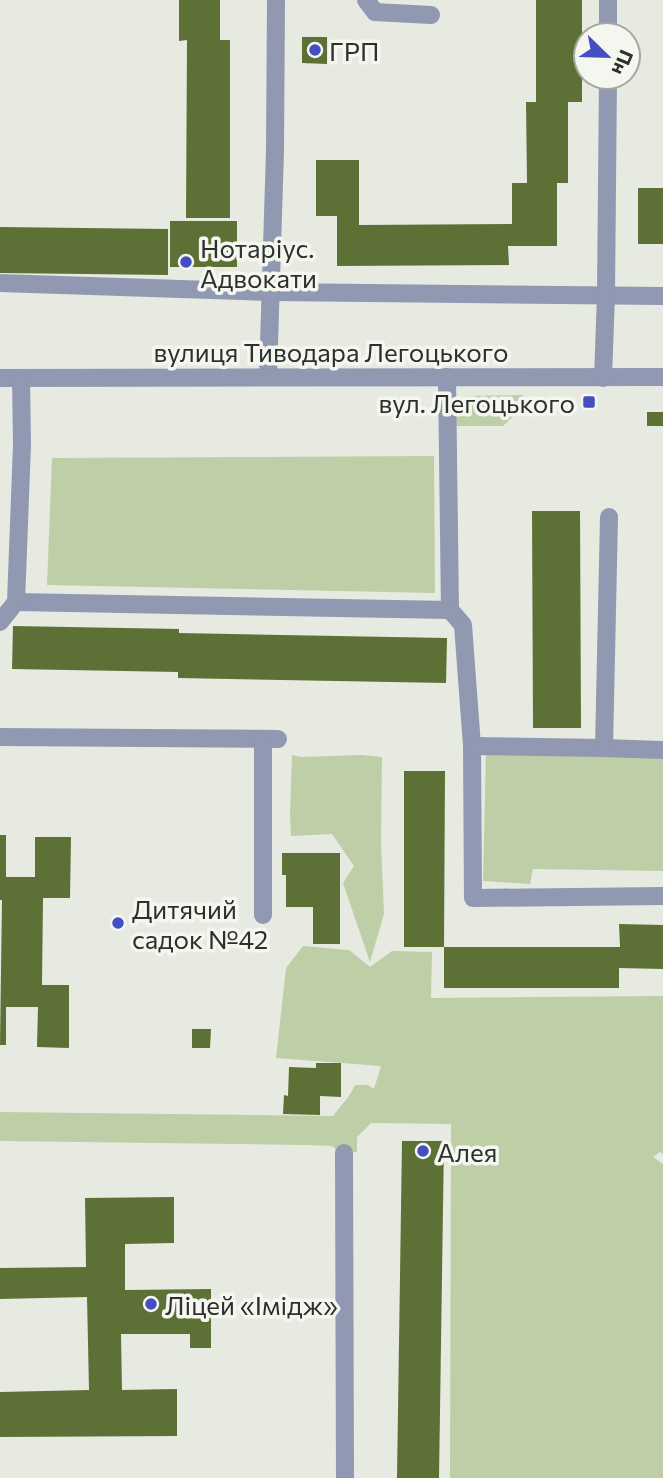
<svg xmlns="http://www.w3.org/2000/svg" width="663" height="1478" font-family="Commissioner,sans-serif">
  <style>
    .green { fill: #becea7 }
    .building { fill: #5d7136 }
    .lines { fill: none; stroke-linecap: round; stroke-linejoin: round }
    .minor { stroke: #9198b2; stroke-width: 18 }
    .poi-dot { fill: #454dc2; stroke: #f3f7ef; stroke-width: 2.5 }
    .labels { text-anchor: middle; dominant-baseline: central; stroke-width: 7; stroke-linejoin: round; paint-order: stroke }
    .poi-label { font-size: 26px; fill: #2f302d; stroke: #f3f7ef; text-anchor: start }
    .street-label { font-size: 26px; fill: #2f302d; stroke: #f3f7ef }
  </style>
  <rect width="100%" height="100%" fill="#e6eae1"/>
  <g class="green">
    <polygon points="523,395 526,404 503,426 453,426 456,409 466,396"/>
    <polygon points="434,456 435,593 47,585 52,458"/>
    <polygon points="486,751 663,756 663,871 533,869 530,884 483,881"/>
    <polygon points="292,755 301,757 362,755 382,757 381,842 384,914 370,962 343,883 354,866 332,834 291,836 290,815"/>
    <path d="M303,946L349,950L370,967L392,951L432,952L431,998L663,996V1154L660,1152L653,1157L663,1164V1478H450L451,1124L371,1123L357,1137V1152L340,1153L332,1146L305,1145L0,1141V1112L333,1116C341,1105 350,1097 355,1085H368L374,1089L381,1066L276,1058L286,968Z"/>
  </g>
  <g class="building">
    <polygon points="179,0 220,0 220,40 230,40 230,218 186,218 187,40 179,41"/>
    <polygon points="536,0 582,0 582,102 568,102 568,183 557,183 557,246 508,246 509,265 337,266 337,216 316,216 316,160 359,160 359,225 512,224 512,183 527,183 526,102 536,102"/>
    <polygon points="302,37 327,37 327,64 302,63"/>
    <rect x="638" y="188" width="25" height="56"/>
    <rect x="170" y="221" width="67" height="46"/>
    <polygon points="0,227 168,229 168,275 0,273"/>
    <rect x="647" y="412" width="16" height="14"/>
    <polygon points="532,511 580,511 581,728 533,728"/>
    <polygon points="13,626 179,629 179,633 447,638 446,683 178,678 178,672 12,669"/>
    <polygon points="404,771 445,771 444,947 620,947 619,924 663,925 663,969 619,968 619,988 444,988 444,947 404,947"/>
    <polygon points="0,835 6,835 6,877 35,877 35,837 71,837 70,898 43,898 42,985 69,985 69,1048 37,1047 38,1007 6,1007 6,1045 0,1045 2,900 0,900"/>
    <polygon points="282,853 340,853 340,944 313,944 313,907 286,907 286,875 282,875"/>
    <polygon points="192,1029 211,1029 210,1048 192,1048"/>
    <polygon points="316,1063 341,1063 341,1097 320,1096 320,1115 283,1114 284,1095 288,1096 289,1067 316,1068"/>
    <polygon points="402,1141 444,1141 439,1478 397,1478"/>
    <polygon points="174,1197 174,1243 125,1244 125,1290 211,1289 211,1348 190,1348 190,1334 121,1334 122,1390 177,1389 177,1436 0,1437 0,1392 89,1390 87,1297 0,1299 0,1268 86,1267 85,1198"/>
  </g>
  <g class="lines">
    <g class="minor">
      <polyline points="366,0 375,12 431,15"/>
      <polyline points="608,35 608,0"/>
      <polyline points="0,283 272,292 663,296"/>
      <polyline points="268,377 275,150 276,0"/>
      <polyline points="447,377 450,610 463,625 472,746 473,898 663,896"/>
      <polyline points="0,378 663,377"/>
      <polyline points="603,378 606,295 608,77"/>
      <polyline points="16,602 450,610"/>
      <polyline points="0,622 16,602 22,445 21,378"/>
      <polyline points="0,737 278,739"/>
      <polyline points="472,746 604,748 663,750"/>
      <polyline points="604,748 609,517"/>
      <polyline points="263,915 263,739"/>
      <polyline points="344,1153 345,1478"/>
    </g>
  </g>
  <g class="poi-dot">
    <circle cx="315" cy="50" r="7"/>
    <circle cx="186" cy="262" r="7"/>
    <rect x="582" y="395" width="14" height="14" rx="3.5"/>
    <circle cx="118" cy="923" r="7"/>
    <circle cx="423" cy="1151" r="7"/>
    <circle cx="151" cy="1304" r="7"/>
  </g>
  <g class="labels">
    <g class="poi-label">
      <text x="329" y="50">ГРП</text>
      <text x="200" y="247">Нотаріус.<tspan x="200" dy="30">Адвокати</tspan></text>
      <text x="575" y="402" text-anchor="end">вул. Легоцького</text>
      <text x="132" y="908">Дитячий<tspan x="132" dy="30">садок №42</tspan></text>
      <text x="437" y="1151">Алея</text>
      <text x="165" y="1304">Ліцей «Імідж»</text>
    </g>
    <g class="street-label">
      <text x="331" y="351">вулиця Тиводара Легоцького</text>
    </g>
  </g>
  <g transform="translate(607 56) rotate(113)"><circle r="33" fill="#f3f7ef" stroke="#a5a7a1" stroke-width="2"/>
  <path d="M0-5L12 26L0 18L-12 26Z" fill="#454dc2"/>
  <text y="-10" font-size="19" font-weight="bold" text-anchor="middle" fill="#2f302d">Пн</text>
  </g>
</svg>
